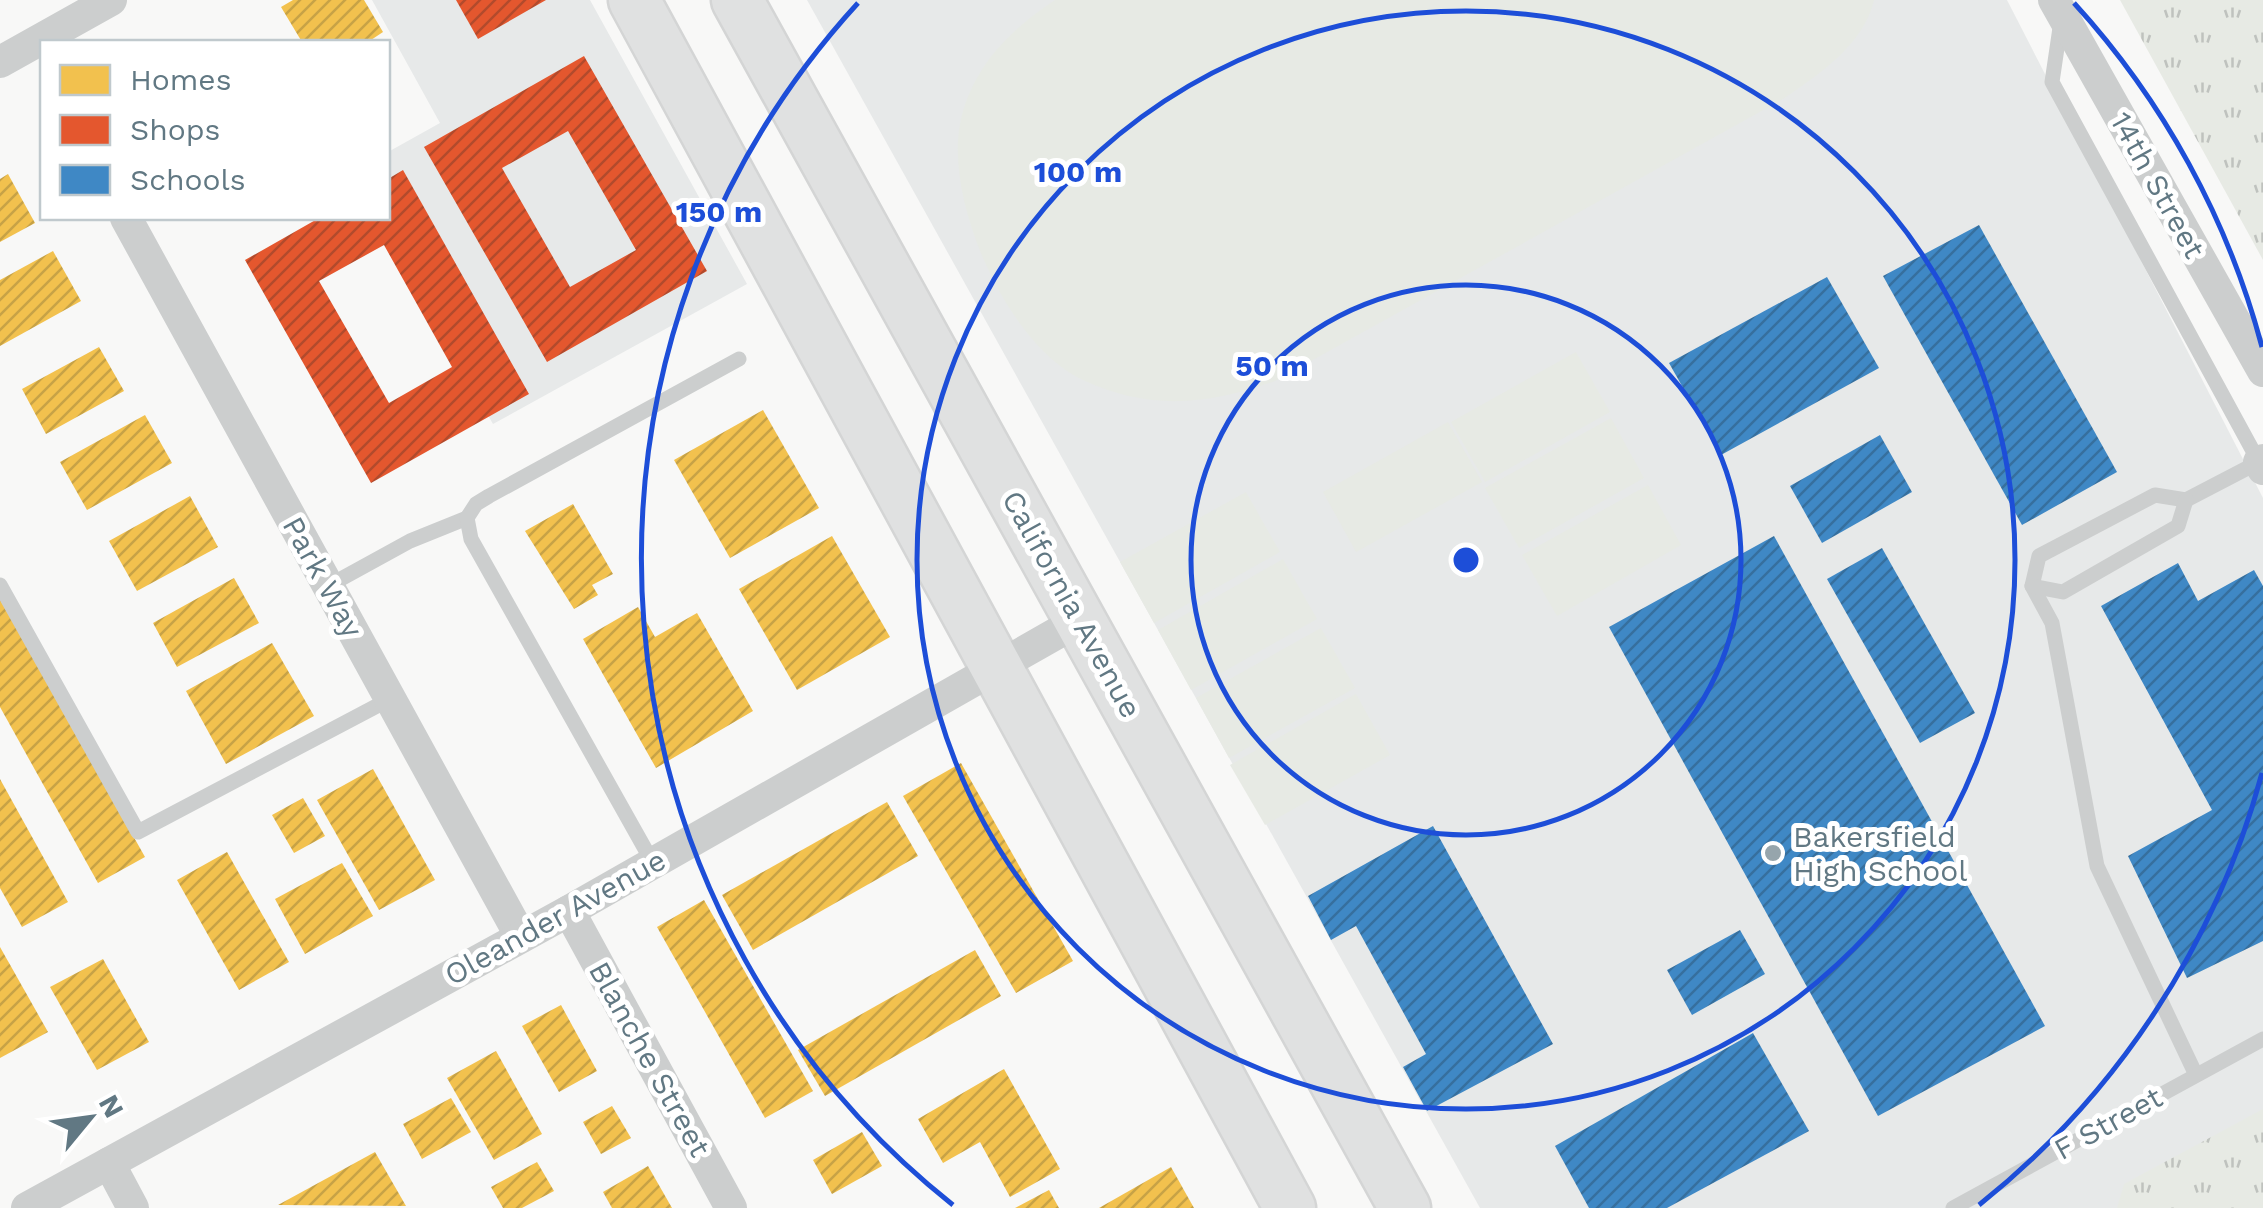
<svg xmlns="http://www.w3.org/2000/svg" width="2263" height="1208" font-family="'Work Sans',sans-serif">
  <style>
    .built { fill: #e7e9e9 }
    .grass { fill: url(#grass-tufts) }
    .garden { fill: #e7eae4 }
    .homes { fill: url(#homes-hatch) }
    .shops { fill: url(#shops-hatch); fill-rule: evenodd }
    .schools { fill: url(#schools-hatch) }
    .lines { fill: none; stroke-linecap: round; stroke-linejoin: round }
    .primary-casing { stroke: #d4d5d5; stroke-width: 55 }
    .lane { stroke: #cccece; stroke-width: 15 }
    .street { stroke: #cccece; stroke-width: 32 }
    .primary { stroke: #e0e1e1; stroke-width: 50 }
    .ring { fill: none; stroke: #1d4ed8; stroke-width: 5 }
    .poi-dot { fill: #96a5ac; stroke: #fff; stroke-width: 4 }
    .labels { text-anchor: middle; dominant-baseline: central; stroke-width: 10; stroke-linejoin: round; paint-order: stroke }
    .street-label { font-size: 30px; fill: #617883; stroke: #fff }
    .poi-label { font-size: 30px; fill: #617883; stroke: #fff; text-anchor: start }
    .centre { fill: #1d4ed8; stroke: #fff; stroke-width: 5 }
    .ring-label { font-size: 30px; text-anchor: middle; font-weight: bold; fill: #1d4ed8; stroke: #fff; stroke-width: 10; stroke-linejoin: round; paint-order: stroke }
  </style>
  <defs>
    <pattern id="grass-tufts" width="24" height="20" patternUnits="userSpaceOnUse" patternTransform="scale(2.5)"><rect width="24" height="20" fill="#e7eae4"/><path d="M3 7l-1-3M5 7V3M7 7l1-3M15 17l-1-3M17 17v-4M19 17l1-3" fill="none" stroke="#bfc2be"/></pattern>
    <pattern id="homes-hatch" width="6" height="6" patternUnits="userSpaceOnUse" patternTransform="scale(2.5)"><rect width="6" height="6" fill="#f2c14e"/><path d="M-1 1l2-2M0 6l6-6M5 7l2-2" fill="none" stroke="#c7a246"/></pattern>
    <pattern id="shops-hatch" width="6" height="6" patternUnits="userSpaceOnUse" patternTransform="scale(2.5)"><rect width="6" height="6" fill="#e4572e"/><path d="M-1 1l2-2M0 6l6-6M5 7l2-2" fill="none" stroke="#b24a2c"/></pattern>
    <pattern id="schools-hatch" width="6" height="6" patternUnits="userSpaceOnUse" patternTransform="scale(2.5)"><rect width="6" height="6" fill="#3f88c5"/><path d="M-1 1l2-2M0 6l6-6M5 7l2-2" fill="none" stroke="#366f9e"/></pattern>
  </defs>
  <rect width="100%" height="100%" fill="#f8f8f7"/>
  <g class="built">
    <polygon points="372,0 590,0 747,284 493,424 375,218 388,218 388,152 440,123"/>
    <polygon points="807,0 2007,0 2263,498 2263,1208 1480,1208"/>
  </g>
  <g class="grass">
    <polygon points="2120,0 2263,0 2263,260"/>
    <polygon points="2263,1109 2263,1208 2117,1208 2124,1184"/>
  </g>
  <g class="garden">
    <path d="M1055,0H1874C1864,45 1818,75 1783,99L1275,381C1208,405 1150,411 1083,380C1008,345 945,203 960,124C971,68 1010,30 1055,0Z"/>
    <polygon points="1576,352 1610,412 1485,482 1451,422"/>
    <polygon points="1611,418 1644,478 1519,548 1485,488"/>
    <polygon points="1448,422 1482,482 1356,552 1323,492"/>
    <polygon points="1648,485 1681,545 1557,616 1522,555"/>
    <polygon points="1246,492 1280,552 1154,623 1120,562"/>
    <polygon points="1283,559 1317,619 1191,690 1158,630"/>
    <polygon points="1321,628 1355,688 1229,758 1196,698"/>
    <polygon points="1356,694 1390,755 1265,825 1230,765"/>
  </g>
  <g class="homes">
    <polygon points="293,0 364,0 383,32 368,42 302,42 281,7"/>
    <polygon points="8,174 35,223 0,242 0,179"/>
    <polygon points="53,251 81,301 0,346 0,280"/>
    <polygon points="99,347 124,391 46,434 22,389"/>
    <polygon points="763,410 819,508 730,558 674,460"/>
    <polygon points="145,415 172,463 87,510 60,462"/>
    <polygon points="190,496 218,547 137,591 109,541"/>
    <polygon points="573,504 613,574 592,585 598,595 574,609 525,531"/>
    <polygon points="832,536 890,637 797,690 739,589"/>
    <polygon points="234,578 259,623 177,667 153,623"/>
    <polygon points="0,599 145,857 98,883 0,707"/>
    <polygon points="638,607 655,637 697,613 753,711 656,768 583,639"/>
    <polygon points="272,643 314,716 226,764 186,691"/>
    <polygon points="961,763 1073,961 1016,993 903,796"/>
    <polygon points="373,769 435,880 379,910 317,800"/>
    <polygon points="0,779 68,902 22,927 0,888"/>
    <polygon points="303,798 325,836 294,853 272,815"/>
    <polygon points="887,802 918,856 753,950 722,895"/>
    <polygon points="227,852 289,962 239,990 177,880"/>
    <polygon points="342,863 373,916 305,954 275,899"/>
    <polygon points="704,900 813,1091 765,1118 657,927"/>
    <polygon points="0,947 48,1032 0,1058"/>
    <polygon points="975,950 1001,996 825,1096 798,1050"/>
    <polygon points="103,959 149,1042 97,1070 50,987"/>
    <polygon points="561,1005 597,1071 559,1092 522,1026"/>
    <polygon points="496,1051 542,1134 494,1160 447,1078"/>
    <polygon points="1004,1069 1060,1169 1010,1197 980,1142 943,1163 918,1119"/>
    <polygon points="451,1098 471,1132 422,1159 403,1124"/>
    <polygon points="612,1106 631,1138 601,1154 583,1122"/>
    <polygon points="862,1132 882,1166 832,1194 813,1160"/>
    <polygon points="375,1152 406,1206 278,1205"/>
    <polygon points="537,1162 554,1191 522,1208 503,1208 491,1187"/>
    <polygon points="648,1166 672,1208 612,1208 603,1192"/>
    <polygon points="1171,1167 1194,1208 1099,1208"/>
    <polygon points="1049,1190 1059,1208 1015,1208"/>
  </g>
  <g class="shops">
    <polygon points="456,0 546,0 478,39"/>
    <path d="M584,56L707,271L547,362L424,147ZM568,131L636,250L570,287L502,168Z"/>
    <path d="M403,170L529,394L371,483L245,260L319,218H388V179ZM384,245L452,367L389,403L319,281Z"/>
  </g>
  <g class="schools">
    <polygon points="1979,225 2117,472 2022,525 1883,276"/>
    <polygon points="1827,277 1879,368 1721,455 1669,363"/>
    <polygon points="1880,435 1912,492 1822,543 1790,486"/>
    <polygon points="1774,536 2045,1026 1878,1116 1609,627"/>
    <polygon points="1882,548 1975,713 1920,743 1827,579"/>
    <polygon points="2178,563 2198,601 2254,570 2263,586 2263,941 2187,978 2128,856 2212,810 2101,606"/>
    <polygon points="1433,826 1553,1044 1427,1111 1403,1067 1426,1054 1356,926 1331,940 1308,896"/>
    <polygon points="1740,930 1765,974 1692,1015 1667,970"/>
    <polygon points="1753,1033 1809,1131 1667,1208 1589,1208 1555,1146"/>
  </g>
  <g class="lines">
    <g class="primary-casing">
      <g id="primary">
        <polyline points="634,0 1290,1208"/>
        <polyline points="737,0 1405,1208"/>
      </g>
    </g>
    <g class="lane">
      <polyline points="2061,21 2052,82 2259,462 2186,500 2155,495 2039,556 2032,586 2052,623 2097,866 2196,1075"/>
      <polyline points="0,585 138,832 390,699"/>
      <polyline points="328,586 410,541 467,518"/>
      <polyline points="2032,586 2063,592 2178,526 2186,500"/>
      <polyline points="653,863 471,539 467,518 476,504 489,496 739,359"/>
      <polyline points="1953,1208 2263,1039"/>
    </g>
    <g class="street">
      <polyline points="2054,0 2263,371"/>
      <polyline points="0,62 111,0"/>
      <polyline points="126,218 521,937"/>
      <polyline points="2263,460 2259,462 2263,469"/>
      <polyline points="569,911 731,1208"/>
      <polyline points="109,1163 133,1208"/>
      <polyline points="27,1208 569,911 1080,620"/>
    </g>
    <use href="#primary" class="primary"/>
  </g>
  <g class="ring">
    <circle cx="1466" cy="560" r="275"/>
    <circle cx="1466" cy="560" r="549"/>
    <path d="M2262 773A824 824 0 0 1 1979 1205M953 1205A824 824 0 0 1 858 3M2074 3A824 824 0 0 1 2262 347"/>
  </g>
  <circle class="poi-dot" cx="1773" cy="853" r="10"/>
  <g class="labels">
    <g class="street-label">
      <text transform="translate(2158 185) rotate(61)">14th Street</text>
      <text transform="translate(323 577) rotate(61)">Park Way</text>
      <text transform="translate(1072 604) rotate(61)">California Avenue</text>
      <text transform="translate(555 917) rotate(-29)">Oleander Avenue</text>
      <text transform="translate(650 1059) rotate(61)">Blanche Street</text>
      <text transform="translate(2108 1123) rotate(-29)">F Street</text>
    </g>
    <g class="poi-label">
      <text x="1793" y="836">Bakersfield<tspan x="1793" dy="34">High School</tspan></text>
    </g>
  </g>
  <circle cx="1466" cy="560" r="15" class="centre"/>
  <g class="ring-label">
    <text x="1078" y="182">100 m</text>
    <text x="719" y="222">150 m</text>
    <text x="1272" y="376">50 m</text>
  </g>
  <rect x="40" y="40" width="350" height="180" fill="#ffffff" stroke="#c0c9cd" stroke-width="2.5"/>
  <rect x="60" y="65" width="50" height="30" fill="#f2c14e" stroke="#c0c9cd" stroke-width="2.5"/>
  <text x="130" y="90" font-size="30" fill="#617883">Homes</text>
  <rect x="60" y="115" width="50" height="30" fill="#e4572e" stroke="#c0c9cd" stroke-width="2.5"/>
  <text x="130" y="140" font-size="30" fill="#617883">Shops</text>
  <rect x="60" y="165" width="50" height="30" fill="#3f88c5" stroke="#c0c9cd" stroke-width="2.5"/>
  <text x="130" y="190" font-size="30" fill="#617883">Schools</text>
  <g transform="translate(90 1118) rotate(61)" stroke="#ffffff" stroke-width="8" paint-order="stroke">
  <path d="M0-8L18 38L0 25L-18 38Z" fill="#617883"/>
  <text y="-15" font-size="28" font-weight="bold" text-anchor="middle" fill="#617883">N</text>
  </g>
</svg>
